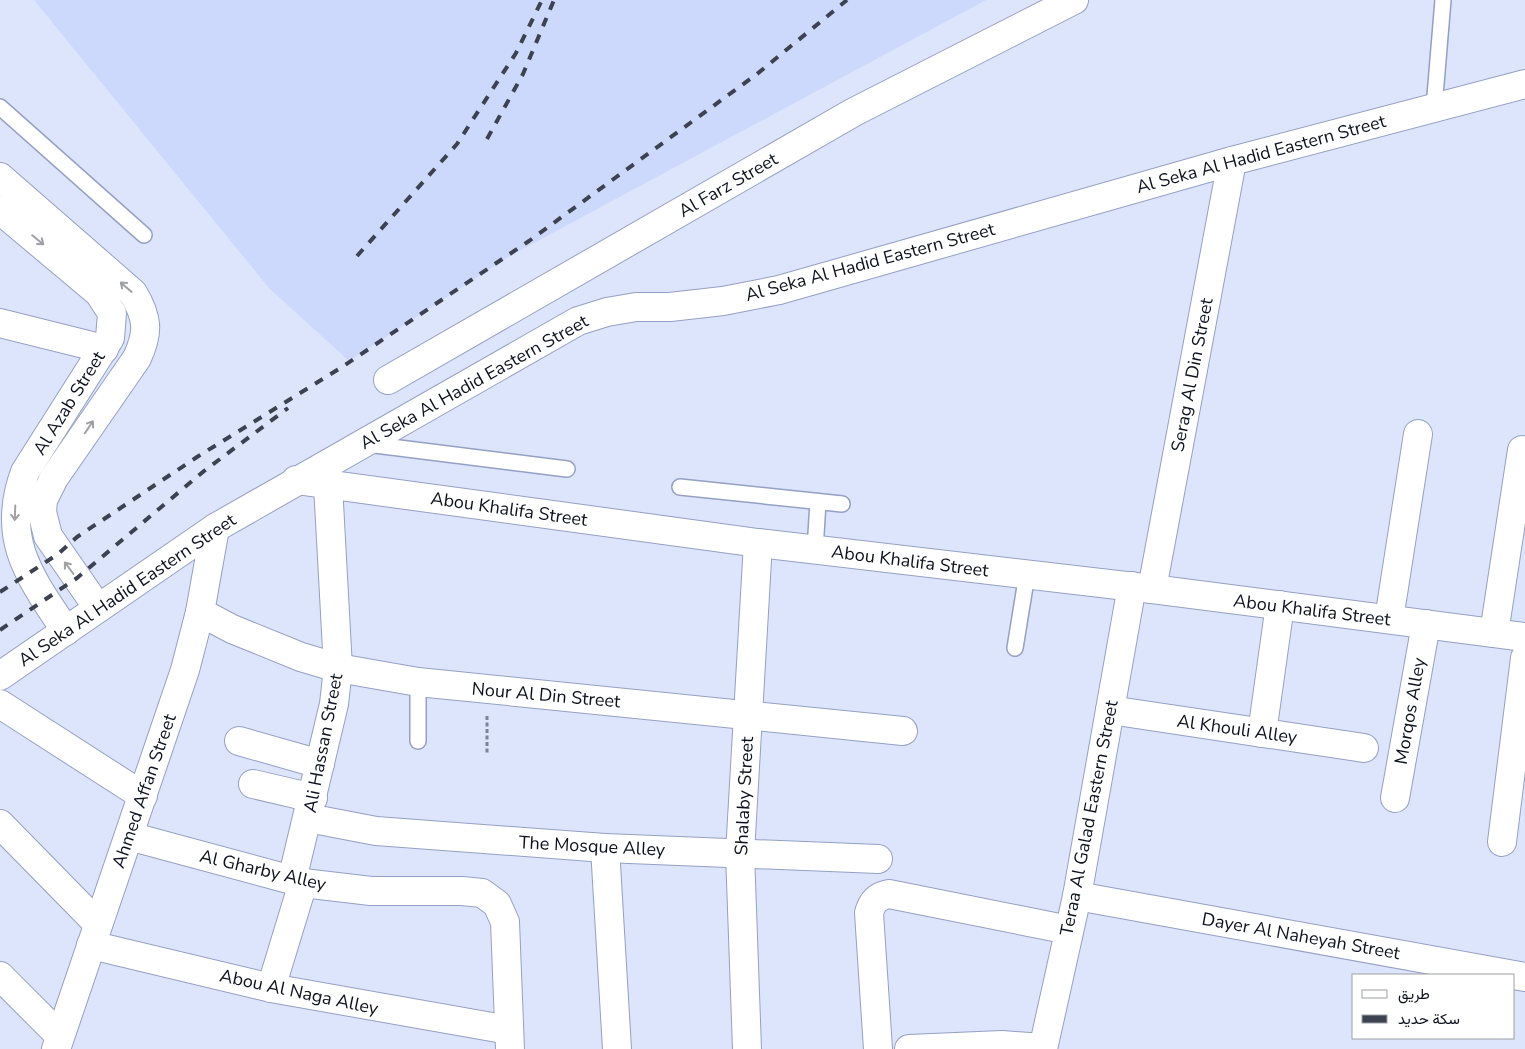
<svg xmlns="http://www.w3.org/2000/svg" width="1525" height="1049" font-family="'Nunito Sans',Vazirmatn,sans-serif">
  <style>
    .built { fill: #ccd8fc }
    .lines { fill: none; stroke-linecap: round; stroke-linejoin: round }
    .service-casing { stroke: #94a0c4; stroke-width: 18 }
    .minor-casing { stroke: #94a0c4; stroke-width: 30 }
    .path { stroke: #7d8496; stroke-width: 3; stroke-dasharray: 4 2.5; stroke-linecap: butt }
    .service { stroke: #fff; stroke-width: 15 }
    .minor { stroke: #fff; stroke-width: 28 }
    .rail { stroke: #3d4251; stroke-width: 4; stroke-dasharray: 9 9; stroke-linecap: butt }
    .oneway { stroke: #9ea0a5 }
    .labels { text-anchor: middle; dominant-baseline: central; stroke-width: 4; stroke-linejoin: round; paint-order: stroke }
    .street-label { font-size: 18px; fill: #0d111e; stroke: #fff }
  </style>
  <rect width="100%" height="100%" fill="#dde5fc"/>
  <polygon class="built" points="34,0 986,0 508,257 349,361 269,288"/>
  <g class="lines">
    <g class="service-casing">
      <g id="service">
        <polyline points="0,107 144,235"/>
        <polyline points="1434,108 1443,0"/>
        <polyline points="367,444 567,469"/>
        <polyline points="680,487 842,504"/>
        <polyline points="815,550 818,502"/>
        <polyline points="1015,648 1027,574"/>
        <polyline points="418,741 418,682"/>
      </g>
    </g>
    <g class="minor-casing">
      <g id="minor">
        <path d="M0,177L133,293C148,318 149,332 137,358L54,478L43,500L42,512L48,536L98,608"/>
        <path d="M0,210L99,293L112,313L110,338L25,472C0,539 30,577 66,631"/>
        <polyline points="0,323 104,349"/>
        <polyline points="388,380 854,112 1074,0"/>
        <polyline points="296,480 758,543 1152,589 1525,637"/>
        <polyline points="1152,589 1232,161"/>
        <polyline points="200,612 232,629 301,657 338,668 418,682 903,731"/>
        <polyline points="1389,619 1418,434"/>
        <polyline points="1494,633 1522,450"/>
        <polyline points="0,676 215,528 578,321 607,312 636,307 670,307 723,301 779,290 1232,161 1525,84"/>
        <polyline points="0,704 143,796"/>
        <polyline points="1110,710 1364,748"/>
        <polyline points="1262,733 1280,605"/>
        <polyline points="239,741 320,764"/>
        <polyline points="253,784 313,798"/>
        <polyline points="1395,798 1426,624"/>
        <polyline points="308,818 376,831 605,848 878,859"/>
        <polyline points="0,824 98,924"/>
        <polyline points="129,836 303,883 371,891 462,891 482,893 497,904 505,922 510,1049"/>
        <polyline points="1502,842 1525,658"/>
        <polyline points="605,848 617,1049"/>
        <polyline points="292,880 334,704 338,668 328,485"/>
        <polyline points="1077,896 1525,977"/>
        <polyline points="91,945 271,988 509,1030"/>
        <polyline points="0,976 60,1036"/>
        <polyline points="271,988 303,883"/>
        <polyline points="56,1049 185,670 200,612 215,528"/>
        <polyline points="747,1049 740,853 758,543"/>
        <path d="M878,1049L869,913C872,901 878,896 889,894L1069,930"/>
        <polyline points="909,1049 1002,1045 1043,1048"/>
        <polyline points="1043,1049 1077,896 1132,586"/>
      </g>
    </g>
    <polyline class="path" points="487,716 487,753"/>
    <use href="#service" class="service"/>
    <use href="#minor" class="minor"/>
    <g class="rail">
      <polyline points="487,139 523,74 554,0"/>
      <polyline points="357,256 457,144 516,53 542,0"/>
      <polyline points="0,592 58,554 77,537 197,457 342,367 529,241 757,74 847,0"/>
      <polyline points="0,630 77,578 204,471 288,408"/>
    </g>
  </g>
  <defs><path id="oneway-shaft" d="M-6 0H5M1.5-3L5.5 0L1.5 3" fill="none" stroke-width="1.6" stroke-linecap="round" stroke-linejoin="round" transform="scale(1.25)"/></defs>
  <g class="oneway">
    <use href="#oneway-shaft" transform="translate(38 240) rotate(39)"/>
    <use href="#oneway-shaft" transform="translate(126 287) rotate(-139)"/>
    <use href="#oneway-shaft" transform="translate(89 427) rotate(-56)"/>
    <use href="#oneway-shaft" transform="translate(15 513) rotate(92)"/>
    <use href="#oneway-shaft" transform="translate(69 568) rotate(-127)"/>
  </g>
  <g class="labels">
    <g class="street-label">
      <text transform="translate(1261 154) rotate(-15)">Al Seka Al Hadid Eastern Street</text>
      <text transform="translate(728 185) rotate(-30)">Al Farz Street</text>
      <text transform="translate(870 262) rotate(-15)">Al Seka Al Hadid Eastern Street</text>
      <text transform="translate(1192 375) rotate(-79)">Serag Al Din Street</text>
      <text transform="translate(474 382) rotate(-29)">Al Seka Al Hadid Eastern Street</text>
      <text transform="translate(69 403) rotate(-58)">Al Azab Street</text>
      <text transform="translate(509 509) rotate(8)">Abou Khalifa Street</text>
      <text transform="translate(910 561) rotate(7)">Abou Khalifa Street</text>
      <text transform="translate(127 590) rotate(-34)">Al Seka Al Hadid Eastern Street</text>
      <text transform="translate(1312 610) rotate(7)">Abou Khalifa Street</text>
      <text transform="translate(546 695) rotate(5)">Nour Al Din Street</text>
      <text transform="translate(1410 711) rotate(-80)">Morqos Alley</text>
      <text transform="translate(1237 729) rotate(8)">Al Khouli Alley</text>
      <text transform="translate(323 743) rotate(-79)">Ali Hassan Street</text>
      <text transform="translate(144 791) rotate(-71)">Ahmed Affan Street</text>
      <text transform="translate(744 796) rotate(-87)">Shalaby Street</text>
      <text transform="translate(1089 818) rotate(-79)">Teraa Al Galad Eastern Street</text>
      <text transform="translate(592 846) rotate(3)">The Mosque Alley</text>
      <text transform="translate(263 870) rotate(13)">Al Gharby Alley</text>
      <text transform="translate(1301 936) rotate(10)">Dayer Al Naheyah Street</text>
      <text transform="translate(299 992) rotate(12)">Abou Al Naga Alley</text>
    </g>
  </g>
  <rect x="1352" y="974" width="162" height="65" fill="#ffffff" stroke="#9ea0a5"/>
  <rect x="1362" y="990" width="25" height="8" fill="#ffffff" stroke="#9ea0a5"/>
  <text x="1398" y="999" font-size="15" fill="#0d111e">طريق</text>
  <rect x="1362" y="1015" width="25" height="8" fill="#3d4251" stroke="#9ea0a5"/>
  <text x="1398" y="1024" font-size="15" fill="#0d111e">سكة حديد</text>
</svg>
